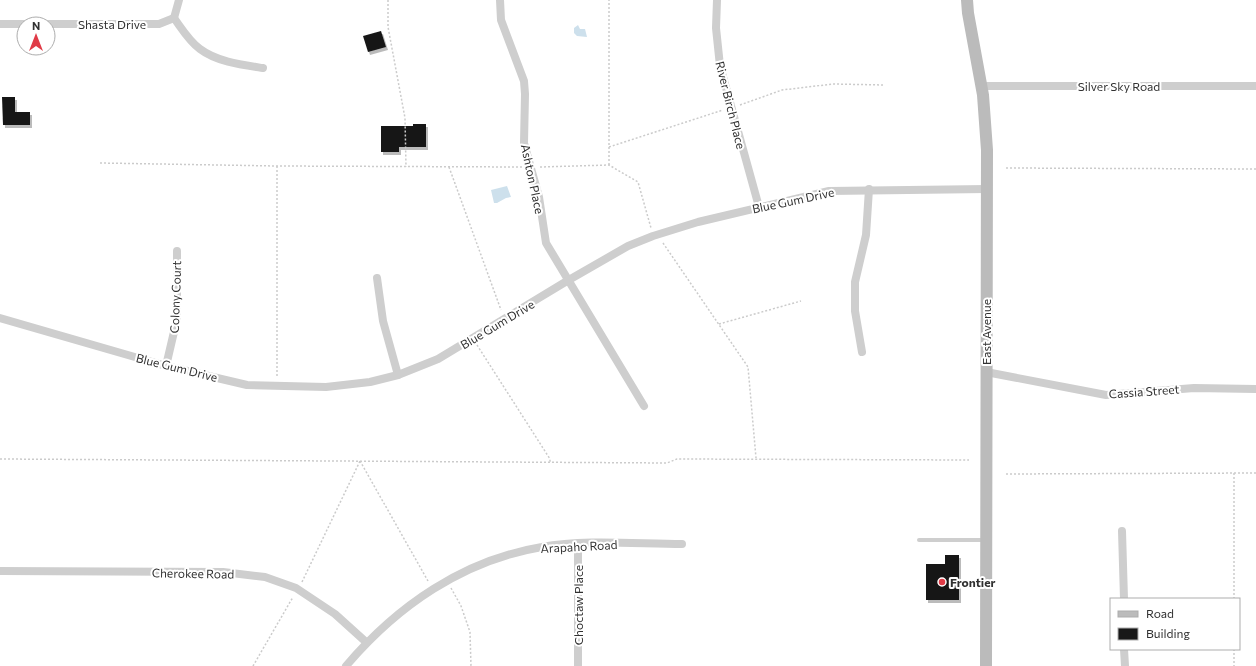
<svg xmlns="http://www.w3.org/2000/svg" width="1256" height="666" font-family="Commissioner,sans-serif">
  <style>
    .water { fill: #cde0ec }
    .building { fill: #181818; filter: url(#shadow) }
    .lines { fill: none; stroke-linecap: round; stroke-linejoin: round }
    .path { stroke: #cbcbcb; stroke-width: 1.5; stroke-dasharray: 2 2; stroke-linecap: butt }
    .lane { stroke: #cecece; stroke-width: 4 }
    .street { stroke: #cecece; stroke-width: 8 }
    .secondary { stroke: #bbb; stroke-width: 12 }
    .poi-dot { fill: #e03b47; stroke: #fff; stroke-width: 1.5 }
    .labels { text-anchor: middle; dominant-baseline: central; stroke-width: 4; stroke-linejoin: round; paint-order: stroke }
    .street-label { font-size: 12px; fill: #313131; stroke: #fff }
    .poi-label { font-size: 12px; font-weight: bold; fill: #313131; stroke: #fff; text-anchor: start }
  </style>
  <defs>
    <filter id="shadow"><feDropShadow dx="2" dy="3" stdDeviation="0" flood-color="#0004"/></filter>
  </defs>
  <rect width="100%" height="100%" fill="#fff"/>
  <g class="water">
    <polygon points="578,25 580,29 585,29 587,37 577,36 574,33 574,28"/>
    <polygon points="507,186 511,197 506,198 497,203 494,203 491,190"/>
  </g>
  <g class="building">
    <polygon points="381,31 386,47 368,52 363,36"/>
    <polygon points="2,97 15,97 15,112 30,112 30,125 3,125"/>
    <polygon points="413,124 426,124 426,147 399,147 399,152 381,152 381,126 413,126"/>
    <polygon points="945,555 959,555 959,600 926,600 926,564 945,564"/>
  </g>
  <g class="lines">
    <g class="path">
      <polyline points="388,0 388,27 405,118 406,167"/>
      <polyline points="740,105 782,90 833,84 885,85"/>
      <polyline points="609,147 723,110"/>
      <polyline points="100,163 277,166 522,167"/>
      <polyline points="609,165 609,0"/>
      <polyline points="277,166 277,378"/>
      <polyline points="449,167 501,310"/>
      <polyline points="540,167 609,165 638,182 651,228"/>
      <polyline points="1006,168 1256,169"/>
      <polyline points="663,243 748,367 756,458"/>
      <polyline points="719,324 801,301"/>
      <polyline points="477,345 550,459 550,462"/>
      <polyline points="0,459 667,463 677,459 969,460"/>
      <polyline points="360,461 428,581"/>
      <polyline points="1234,473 1234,599"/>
      <polyline points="1006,474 1256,473"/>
      <polyline points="302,582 360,461"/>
      <polyline points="451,588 461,606 470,632 471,666"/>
      <polyline points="1234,649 1234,666"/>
      <polyline points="253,666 293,597"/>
    </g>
    <polyline class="lane" points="919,540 985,540"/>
    <g class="street">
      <polyline points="500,0 501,20 524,81 525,94 524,143 539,197 546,243 644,406"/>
      <polyline points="717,0 716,28 720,66 759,207"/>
      <path d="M174,18C182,29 189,41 200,49C217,62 243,65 263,68"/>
      <polyline points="174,18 179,0"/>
      <polyline points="0,24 24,24"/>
      <polyline points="48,24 159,24 174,18"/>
      <polyline points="981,86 1256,86"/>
      <polyline points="377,278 383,321 398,375"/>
      <polyline points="0,318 166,366 247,385 326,387 370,382 398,375 438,359 567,281 628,246 653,236 698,222 829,191 987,189"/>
      <polyline points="862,352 855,311 855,282 866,235 869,189"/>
      <polyline points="166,366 177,319 177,251"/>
      <polyline points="986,372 1106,395 1194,388 1256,389"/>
      <polyline points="1122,531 1124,599"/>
      <polyline points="0,571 223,572 265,577 296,588 335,614 366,642"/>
      <polyline points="1124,649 1125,666"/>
      <path d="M346,666C397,606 463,560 542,547C584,539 638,544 682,544"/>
      <polyline points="578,666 578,544"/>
    </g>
    <polyline class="secondary" points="967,0 968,13 983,95 987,150 986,666"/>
  </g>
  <circle class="poi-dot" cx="942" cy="582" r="4"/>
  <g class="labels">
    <g class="street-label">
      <text x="112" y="24">Shasta Drive</text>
      <text x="1119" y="86">Silver Sky Road</text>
      <text transform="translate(731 105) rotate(76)">River Birch Place</text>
      <text transform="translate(533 179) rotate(78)">Ashton Place</text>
      <text transform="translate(793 200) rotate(-12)">Blue Gum Drive</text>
      <text transform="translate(175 297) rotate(-88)">Colony Court</text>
      <text transform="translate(497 324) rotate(-31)">Blue Gum Drive</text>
      <text transform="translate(986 332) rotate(-90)">East Avenue</text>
      <text transform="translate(177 367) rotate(14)">Blue Gum Drive</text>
      <text transform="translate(1144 391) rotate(-4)">Cassia Street</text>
      <text transform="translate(579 546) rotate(-3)">Arapaho Road</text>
      <text transform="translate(193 573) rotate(1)">Cherokee Road</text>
      <text transform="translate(578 605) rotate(-90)">Choctaw Place</text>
    </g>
    <g class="poi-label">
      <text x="950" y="582">Frontier</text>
    </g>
  </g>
  <rect x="1110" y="598" width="130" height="52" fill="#ffffff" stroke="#adadad"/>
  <rect x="1118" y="611" width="20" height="6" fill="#bbbbbb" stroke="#adadad"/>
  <text x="1146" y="618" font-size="12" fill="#313131">Road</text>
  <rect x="1118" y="628" width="20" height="12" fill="#181818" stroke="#adadad"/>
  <text x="1146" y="638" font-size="12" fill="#313131">Building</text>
  <g transform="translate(36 36)"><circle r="19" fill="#ffffff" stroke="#adadad"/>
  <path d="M0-3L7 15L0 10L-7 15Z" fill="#e03b47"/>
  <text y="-6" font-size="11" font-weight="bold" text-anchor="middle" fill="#313131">N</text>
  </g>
</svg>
